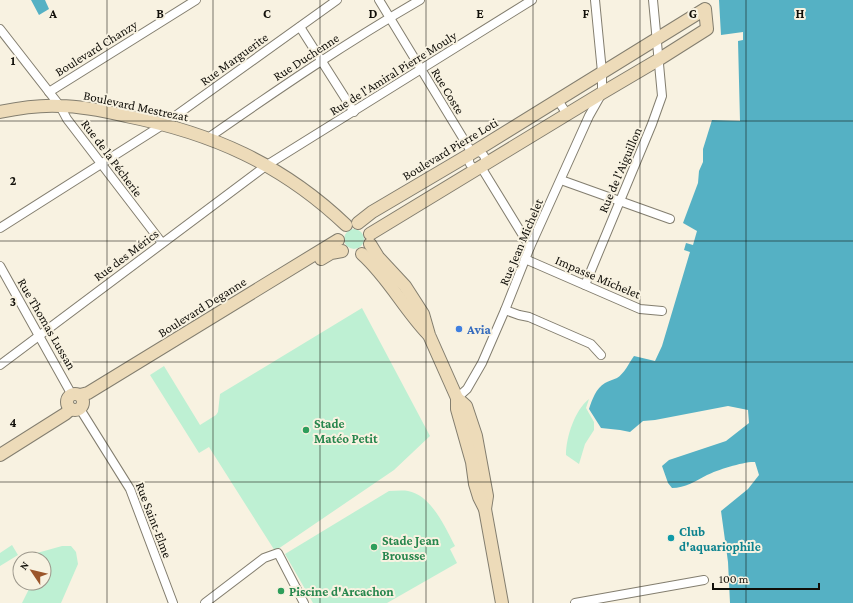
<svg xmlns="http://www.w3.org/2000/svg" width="853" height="603" font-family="'Crimson Pro',serif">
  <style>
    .green { fill: #bef0d3 }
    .water { fill: #55b1c4 }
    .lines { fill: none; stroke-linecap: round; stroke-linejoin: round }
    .street-casing { stroke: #837e6f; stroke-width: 10 }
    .secondary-casing { stroke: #837e6f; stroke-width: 14 }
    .street { stroke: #fff; stroke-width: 8 }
    .secondary { stroke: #eddbb9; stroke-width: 12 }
    .grid { fill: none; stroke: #110f09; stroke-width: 1; stroke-opacity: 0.55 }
    .shop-dot { fill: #3f7fe0; stroke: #f8f2e1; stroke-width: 1.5 }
    .leisure-dot { fill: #2e9e5b; stroke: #f8f2e1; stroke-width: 1.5 }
    .culture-dot { fill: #0f9aa8; stroke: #f8f2e1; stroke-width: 1.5 }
    .labels { text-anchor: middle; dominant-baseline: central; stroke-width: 4; stroke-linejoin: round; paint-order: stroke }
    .street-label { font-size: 13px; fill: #110f09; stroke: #f8f2e1 }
    .shop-label { font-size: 13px; font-weight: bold; fill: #366cbe; stroke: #f8f2e1; text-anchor: start }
    .leisure-label { font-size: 13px; font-weight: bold; fill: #27864d; stroke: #f8f2e1; text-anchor: start }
    .culture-label { font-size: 13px; font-weight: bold; fill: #0d838f; stroke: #f8f2e1; text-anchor: start }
    .grid-label { font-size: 13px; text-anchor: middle; font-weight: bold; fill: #110f09; stroke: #f8f2e1; stroke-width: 4; stroke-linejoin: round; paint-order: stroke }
  </style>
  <rect width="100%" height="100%" fill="#f8f2e1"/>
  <g class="green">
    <circle cx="354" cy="239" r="10"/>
    <polygon points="362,308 430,436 394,470 275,551 209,447 199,453 150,375 164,366 200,425 216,415 218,412 220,394"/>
    <path d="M589,399L586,408L594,422V430L585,444L579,464L566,455C566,437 575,410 589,399Z"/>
    <path d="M389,491C395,491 402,490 408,491C431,495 445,527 455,546L450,549L457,563L387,603H313L285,554Z"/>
    <polygon points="12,545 18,555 0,566 0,553"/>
    <polygon points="62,546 71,546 76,552 78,564 61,603 22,603 32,583 44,583 44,559 35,559 37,553"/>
  </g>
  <g class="water">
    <polygon points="31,0 45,0 49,9 39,15"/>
    <path d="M719,0H853V603H730L728,562L721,511L748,489L759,475L755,462C745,461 717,470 707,475C696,481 685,488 672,488L668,483L662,466L669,460L726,441L749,423L748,410L728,406L655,420L643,421L630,432L620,430L601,428L589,409C592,400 596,388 605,383C608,381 613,380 617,378C624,374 629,363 634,356L655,361L662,346L690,252L684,250L686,243L693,245L697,231L683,223L698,183L699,171L703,162V149L712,120L740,121L738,41L743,40V32L721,35Z"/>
  </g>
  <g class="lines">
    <g class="street-casing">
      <g id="street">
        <polyline points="379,0 472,153"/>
        <polyline points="300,27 354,112"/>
        <polyline points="0,29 60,106 67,119 162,243"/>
        <polyline points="49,92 196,0"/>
        <polyline points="557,99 567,114"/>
        <path d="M208,138C277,90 347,42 420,0"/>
        <circle cx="477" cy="160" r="8"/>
        <polyline points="481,167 530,247"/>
        <polyline points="561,180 670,219"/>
        <polyline points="0,228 164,124 337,0"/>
        <polyline points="525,259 640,309 662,311"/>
        <polyline points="0,266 72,395"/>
        <polyline points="585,285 652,124 662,96 653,0"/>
        <polyline points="505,310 519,315 529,317 591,344 601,355"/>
        <polyline points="0,365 267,165 532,0"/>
        <polyline points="457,398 467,389 482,363 505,310 530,247 589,116 602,93 602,72 595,0"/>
        <polyline points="80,409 130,489 173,603"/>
        <polyline points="205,603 264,558 278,553 304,603"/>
        <polyline points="575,603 704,580"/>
      </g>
    </g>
    <g class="secondary-casing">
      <g id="secondary">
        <path d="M0,112C19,108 41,105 60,106C82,106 105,111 126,116C212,133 282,164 346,225"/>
        <polyline points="358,223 372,212 472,153 705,9 707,29 658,60 602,93 370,234"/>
        <polyline points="370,244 378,257 405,286 423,314 429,335 457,398 466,406 476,436 487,496 485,509"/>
        <path d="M362,254C388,277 404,309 428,334"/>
        <polyline points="321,259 331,253 342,251"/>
        <circle cx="75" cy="402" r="8"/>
        <polyline points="80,395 88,393 338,240"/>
        <polyline points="457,398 457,409 472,462 475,484 479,497 485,509 502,603"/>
        <polyline points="0,455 65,414 71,409"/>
      </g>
    </g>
    <use href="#street" class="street"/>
    <use href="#secondary" class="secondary"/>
  </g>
  <path class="grid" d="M107,0V603M213,0V603M320,0V603M426,0V603M533,0V603M640,0V603M746,0V603M0,121H853M0,241H853M0,362H853M0,482H853"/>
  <circle class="shop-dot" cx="459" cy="329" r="4"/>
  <g class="leisure-dot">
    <circle cx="306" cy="430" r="4"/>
    <circle cx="374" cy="547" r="4"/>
    <circle cx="281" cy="591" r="4"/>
  </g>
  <circle class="culture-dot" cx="671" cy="538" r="4"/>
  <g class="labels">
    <g class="street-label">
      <text transform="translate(96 48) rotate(-32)">Boulevard Chanzy</text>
      <text transform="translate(306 57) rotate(-33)">Rue Duchenne</text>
      <text transform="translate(234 59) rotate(-36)">Rue Marguerite</text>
      <text transform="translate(393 73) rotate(-32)">Rue de l'Amiral Pierre Mouly</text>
      <text transform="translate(448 91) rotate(59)">Rue Coste</text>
      <text transform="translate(136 106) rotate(12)">Boulevard Mestrezat</text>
      <text transform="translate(450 149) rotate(-31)">Boulevard Pierre Loti</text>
      <text transform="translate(112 158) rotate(53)">Rue de la Pécherie</text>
      <text transform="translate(620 170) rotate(-67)">Rue de l'Aiguillon</text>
      <text transform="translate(521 242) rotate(-67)">Rue Jean Michelet</text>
      <text transform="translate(126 255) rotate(-37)">Rue des Mérics</text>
      <text transform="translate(598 277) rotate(23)">Impasse Michelet</text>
      <text transform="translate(202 307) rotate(-32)">Boulevard Deganne</text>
      <text transform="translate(47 324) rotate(60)">Rue Thomas Lussan</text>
      <text transform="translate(154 520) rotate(69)">Rue Saint-Elme</text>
    </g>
    <g class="shop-label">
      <text x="467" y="329">Avia</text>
    </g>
    <g class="leisure-label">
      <text x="314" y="423">Stade<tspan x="314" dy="15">Matéo Petit</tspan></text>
      <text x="382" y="540">Stade Jean<tspan x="382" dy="15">Brousse</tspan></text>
      <text x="289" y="591">Piscine d'Arcachon</text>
    </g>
    <g class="culture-label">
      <text x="679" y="531">Club<tspan x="679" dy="15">d'aquariophile</tspan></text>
    </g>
  </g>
  <g class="grid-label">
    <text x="53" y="18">A</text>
    <text x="160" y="18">B</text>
    <text x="267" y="18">C</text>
    <text x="373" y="18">D</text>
    <text x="480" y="18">E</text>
    <text x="586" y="18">F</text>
    <text x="693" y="18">G</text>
    <text x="800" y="18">H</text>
    <text x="13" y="65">1</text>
    <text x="13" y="185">2</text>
    <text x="13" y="306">3</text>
    <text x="13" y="427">4</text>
  </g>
  <g transform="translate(32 571) rotate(305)"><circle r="19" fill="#f8f2e1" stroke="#9c978b"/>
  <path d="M0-3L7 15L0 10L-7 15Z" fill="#9b562b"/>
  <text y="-6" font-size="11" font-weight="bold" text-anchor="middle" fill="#110f09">N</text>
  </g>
  <path d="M713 583v6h106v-6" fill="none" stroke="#110f09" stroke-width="2"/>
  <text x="719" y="583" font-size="12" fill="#110f09" stroke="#f8f2e1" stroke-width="3" paint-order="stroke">100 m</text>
</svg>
